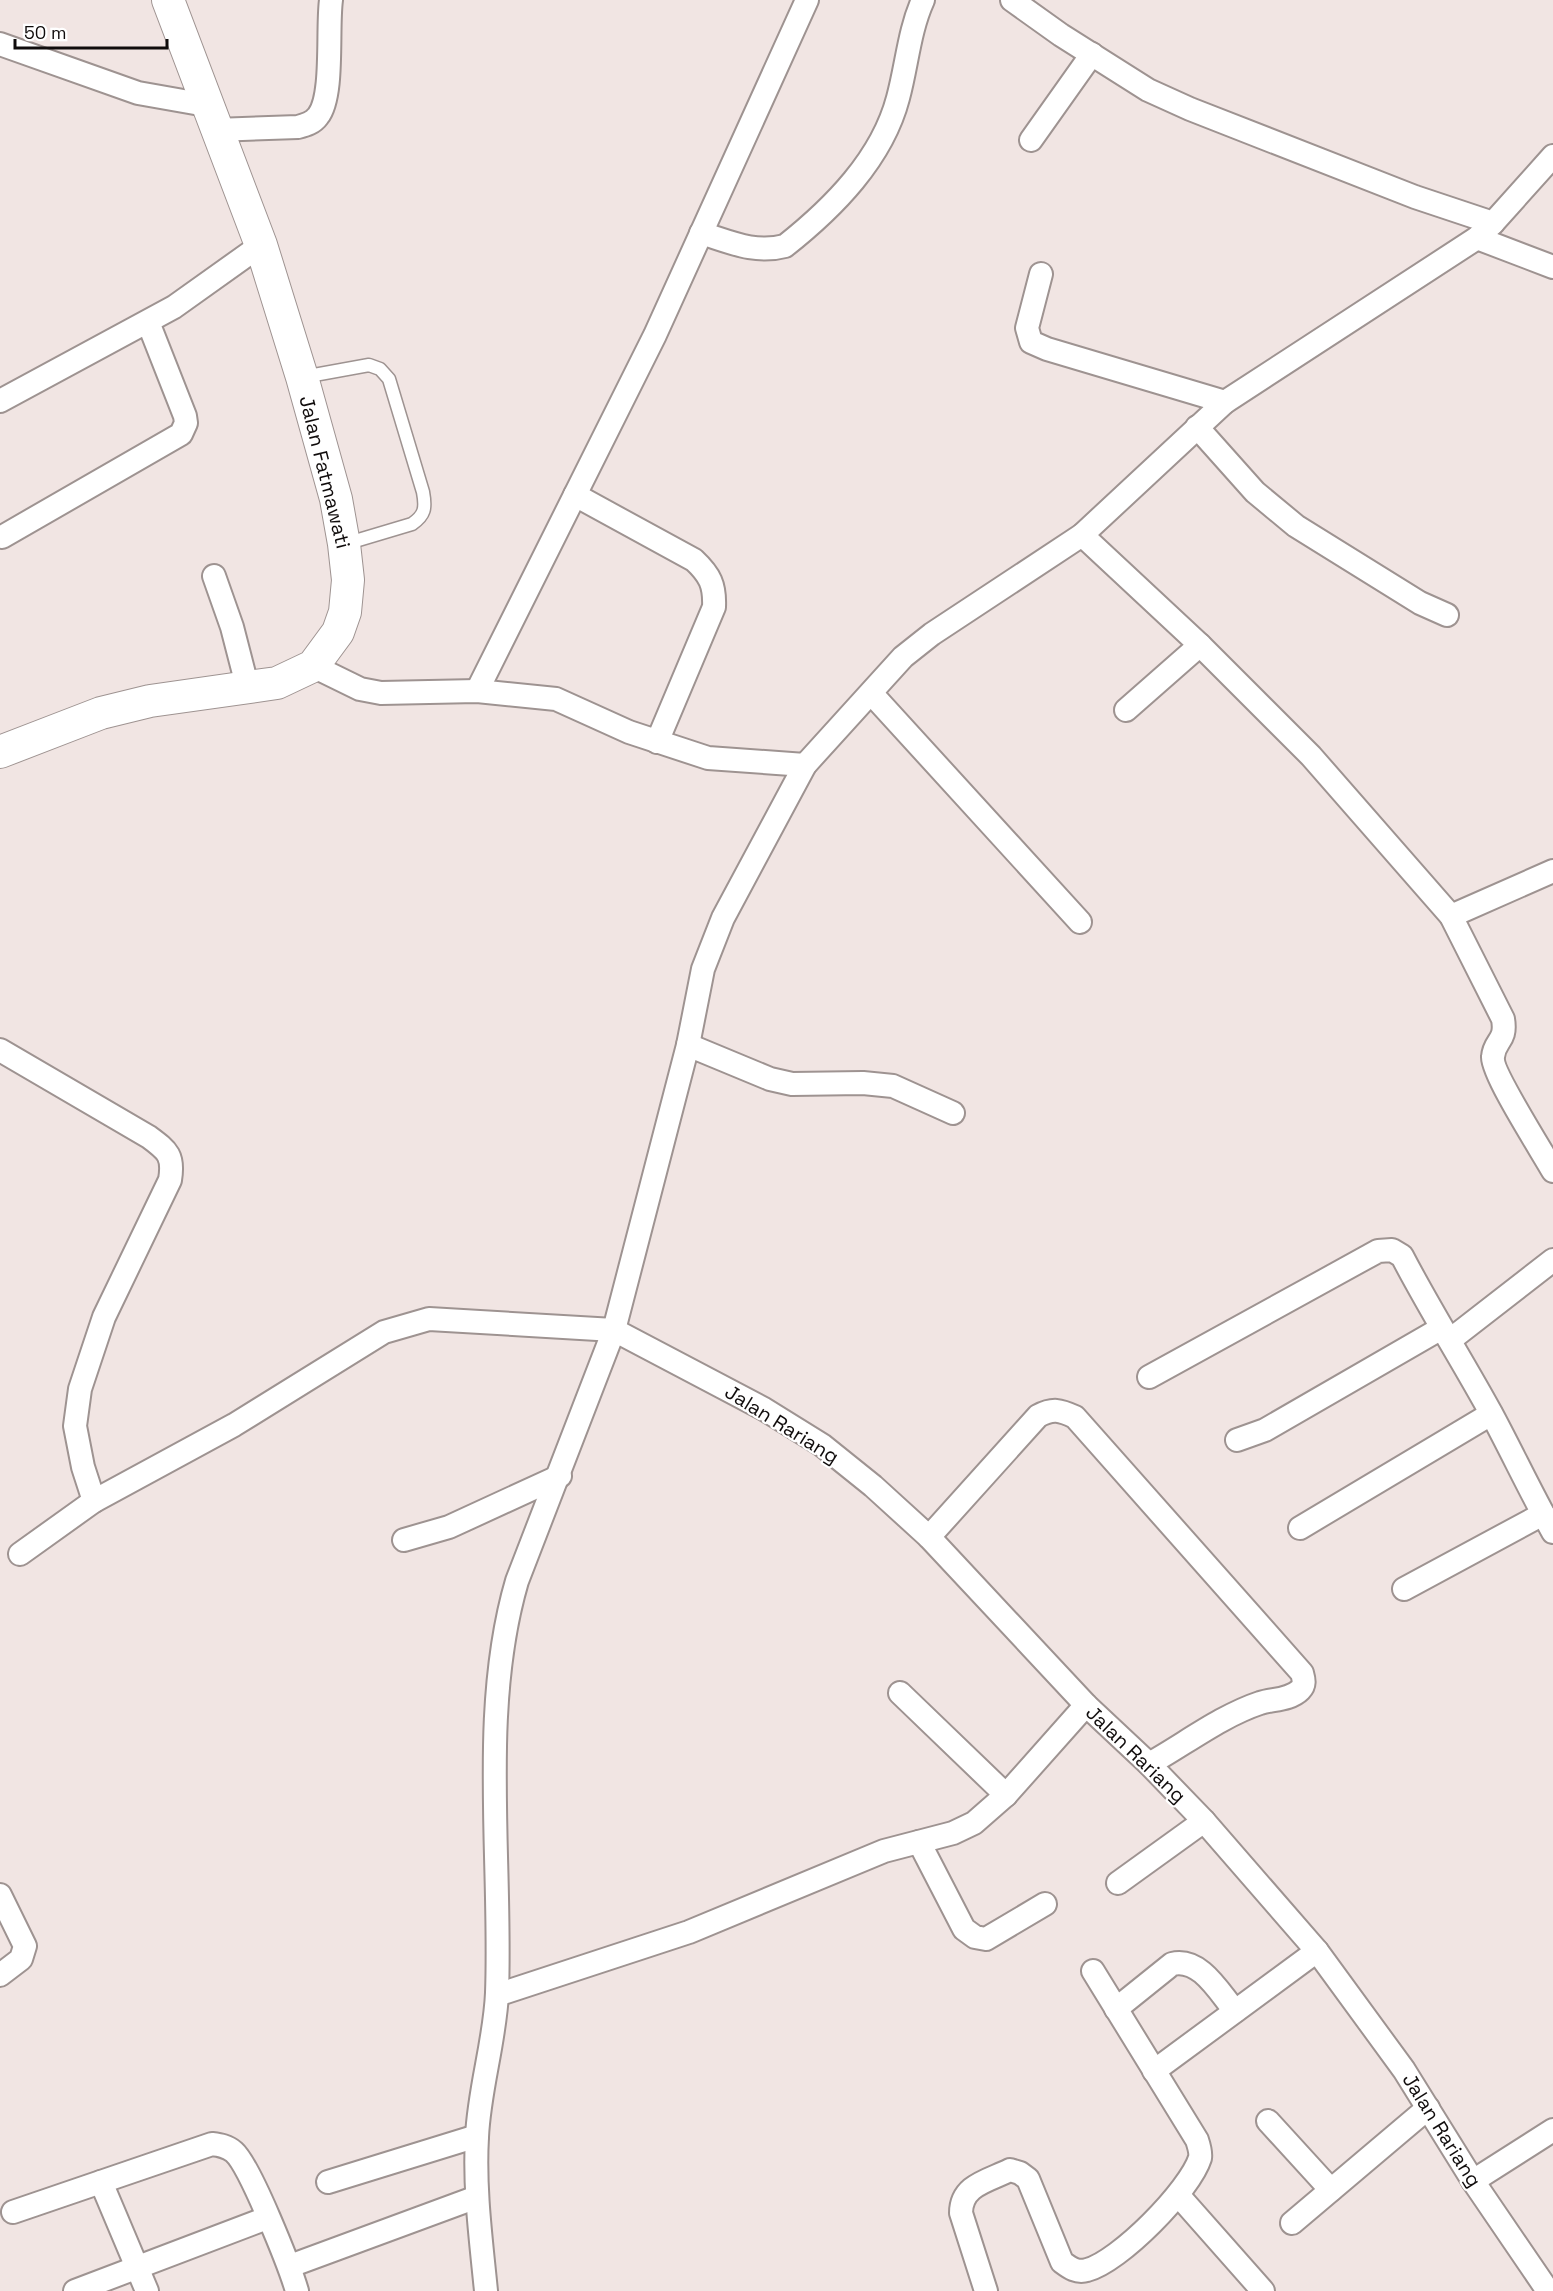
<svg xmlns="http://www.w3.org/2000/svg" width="1553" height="2291" font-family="'Space Grotesk',sans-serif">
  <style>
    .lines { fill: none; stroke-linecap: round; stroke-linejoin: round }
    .lane-casing { stroke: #9e9391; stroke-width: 15 }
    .street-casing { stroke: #9e9391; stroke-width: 26 }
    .secondary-casing { stroke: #9e9391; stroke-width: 34 }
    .lane { stroke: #fff; stroke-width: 12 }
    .street { stroke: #fff; stroke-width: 22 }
    .secondary { stroke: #fff; stroke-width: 32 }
    .labels { text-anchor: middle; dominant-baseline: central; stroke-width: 4.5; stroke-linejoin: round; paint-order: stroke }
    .street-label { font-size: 20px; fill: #100c0c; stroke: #fff }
  </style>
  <rect width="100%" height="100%" fill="#f1e5e3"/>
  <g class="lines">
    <g class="lane-casing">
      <path id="lane" d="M303,377L369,365L380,369L389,379L423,492C426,508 425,515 412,524L345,544"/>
    </g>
    <g class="street-casing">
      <g id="street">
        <polyline points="1012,0 1061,35 1148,90 1190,109 1415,197 1493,223 1553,156"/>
        <polyline points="0,44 138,93 206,105"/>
        <path d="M215,130L298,127C306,125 313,123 318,116C334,96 327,29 331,0"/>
        <polyline points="1031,140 1092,54"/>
        <path d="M701,233C730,242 755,254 785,246C833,208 882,159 898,98C907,65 909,31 923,0"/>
        <polyline points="1477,238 1553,267"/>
        <polyline points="1041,274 1027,328 1031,342 1047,349 1225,402"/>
        <polyline points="0,401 174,307 261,245"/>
        <polyline points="1197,427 1255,492 1296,526 1420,603 1447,615"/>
        <path d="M575,495L694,560C710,575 715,585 714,607L657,742"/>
        <path d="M1082,535L1200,645L1311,756L1451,916L1503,1019C1507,1042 1494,1040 1493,1057C1491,1072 1543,1153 1553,1171"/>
        <polyline points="2,537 181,434 186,423 185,416 148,322"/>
        <polyline points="214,576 232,627 248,689"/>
        <polyline points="313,666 360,689 381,693 477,691 556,699 629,732 708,758 805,765"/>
        <polyline points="477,691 655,335 807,0"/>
        <polyline points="871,693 1080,922"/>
        <polyline points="1126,710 1200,645"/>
        <polyline points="1451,916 1553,871"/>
        <polyline points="688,1045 770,1079 792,1084 863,1083 893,1086 953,1113"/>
        <path d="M0,1050L149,1137C168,1151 174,1156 170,1180L104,1317L80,1389L75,1426L83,1467L94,1501"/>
        <polyline points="1450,1340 1553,1260"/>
        <path d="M1149,1377L1378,1251L1392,1250L1402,1256C1430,1310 1462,1360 1491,1413C1512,1452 1531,1493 1553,1532"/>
        <polyline points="1237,1440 1265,1430 1440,1329"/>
        <polyline points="1300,1528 1491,1414"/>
        <path d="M929,1537L1038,1416C1053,1408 1060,1410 1075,1417L1302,1673C1304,1680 1305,1685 1300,1690C1290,1700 1273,1699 1260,1703C1221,1716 1185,1744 1149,1764"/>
        <polyline points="404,1540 449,1527 560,1476"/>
        <polyline points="20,1554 94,1501 234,1425 384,1332 429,1319 614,1330 764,1409 822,1445 873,1486 929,1537 1086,1705 1149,1764 1204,1821 1317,1951 1404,2070 1473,2181 1548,2291"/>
        <polyline points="1404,1589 1543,1514"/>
        <polyline points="900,1693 1006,1795"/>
        <polyline points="919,1842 964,1929 975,1937 986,1939 1045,1904"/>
        <polyline points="1118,1883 1204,1821"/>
        <polyline points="0,1895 25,1946 21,1959 0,1975"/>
        <polyline points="497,1995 689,1932 884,1851 953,1833 974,1823 1006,1795 1086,1705"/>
        <path d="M1116,2009L1172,1964C1200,1957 1219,1992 1235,2011"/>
        <polyline points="1154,2071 1317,1951"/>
        <polyline points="1268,2121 1331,2190"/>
        <polyline points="1473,2181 1553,2130"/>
        <polyline points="101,2182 147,2291"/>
        <polyline points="328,2182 477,2136"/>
        <polyline points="1179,2196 1263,2291"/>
        <path d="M13,2212L212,2144C220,2145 227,2146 234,2152C250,2166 290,2267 297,2291"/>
        <polyline points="1292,2223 1428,2108"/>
        <polyline points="290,2266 477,2197"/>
        <polyline points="75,2291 267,2218"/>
        <path d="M486,2291C481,2240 474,2188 477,2137C479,2089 495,2041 497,1993C502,1859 479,1710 517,1581L614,1330L688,1045L703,969L723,918L805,765L903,657L932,634L1082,535L1225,402L1477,238L1493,223"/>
        <path d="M986,2291L961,2213C961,2185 988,2181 1010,2170L1020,2173L1028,2179L1062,2262C1070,2268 1077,2273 1087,2270C1119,2262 1190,2190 1200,2158C1201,2153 1199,2146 1197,2140L1093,1971"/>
      </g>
    </g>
    <g class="secondary-casing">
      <polyline id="secondary" points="0,752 101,713 150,701 277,683 313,666 338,632 345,612 348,580 344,544 336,499 302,377 261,245 168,0"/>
    </g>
    <use href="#lane" class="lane"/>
    <use href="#street" class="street"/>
    <use href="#secondary" class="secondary"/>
  </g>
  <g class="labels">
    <g class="street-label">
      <text transform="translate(325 472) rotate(76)">Jalan Fatmawati</text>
      <text transform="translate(782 1424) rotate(32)">Jalan Rariang</text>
      <text transform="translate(1136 1754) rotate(44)">Jalan Rariang</text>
      <text transform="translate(1442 2130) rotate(58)">Jalan Rariang</text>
    </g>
  </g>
  <path d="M15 39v9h152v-9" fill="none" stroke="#100c0c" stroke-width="3"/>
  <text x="24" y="39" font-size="18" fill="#100c0c" stroke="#ffffff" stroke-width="4.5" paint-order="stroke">50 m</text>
</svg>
